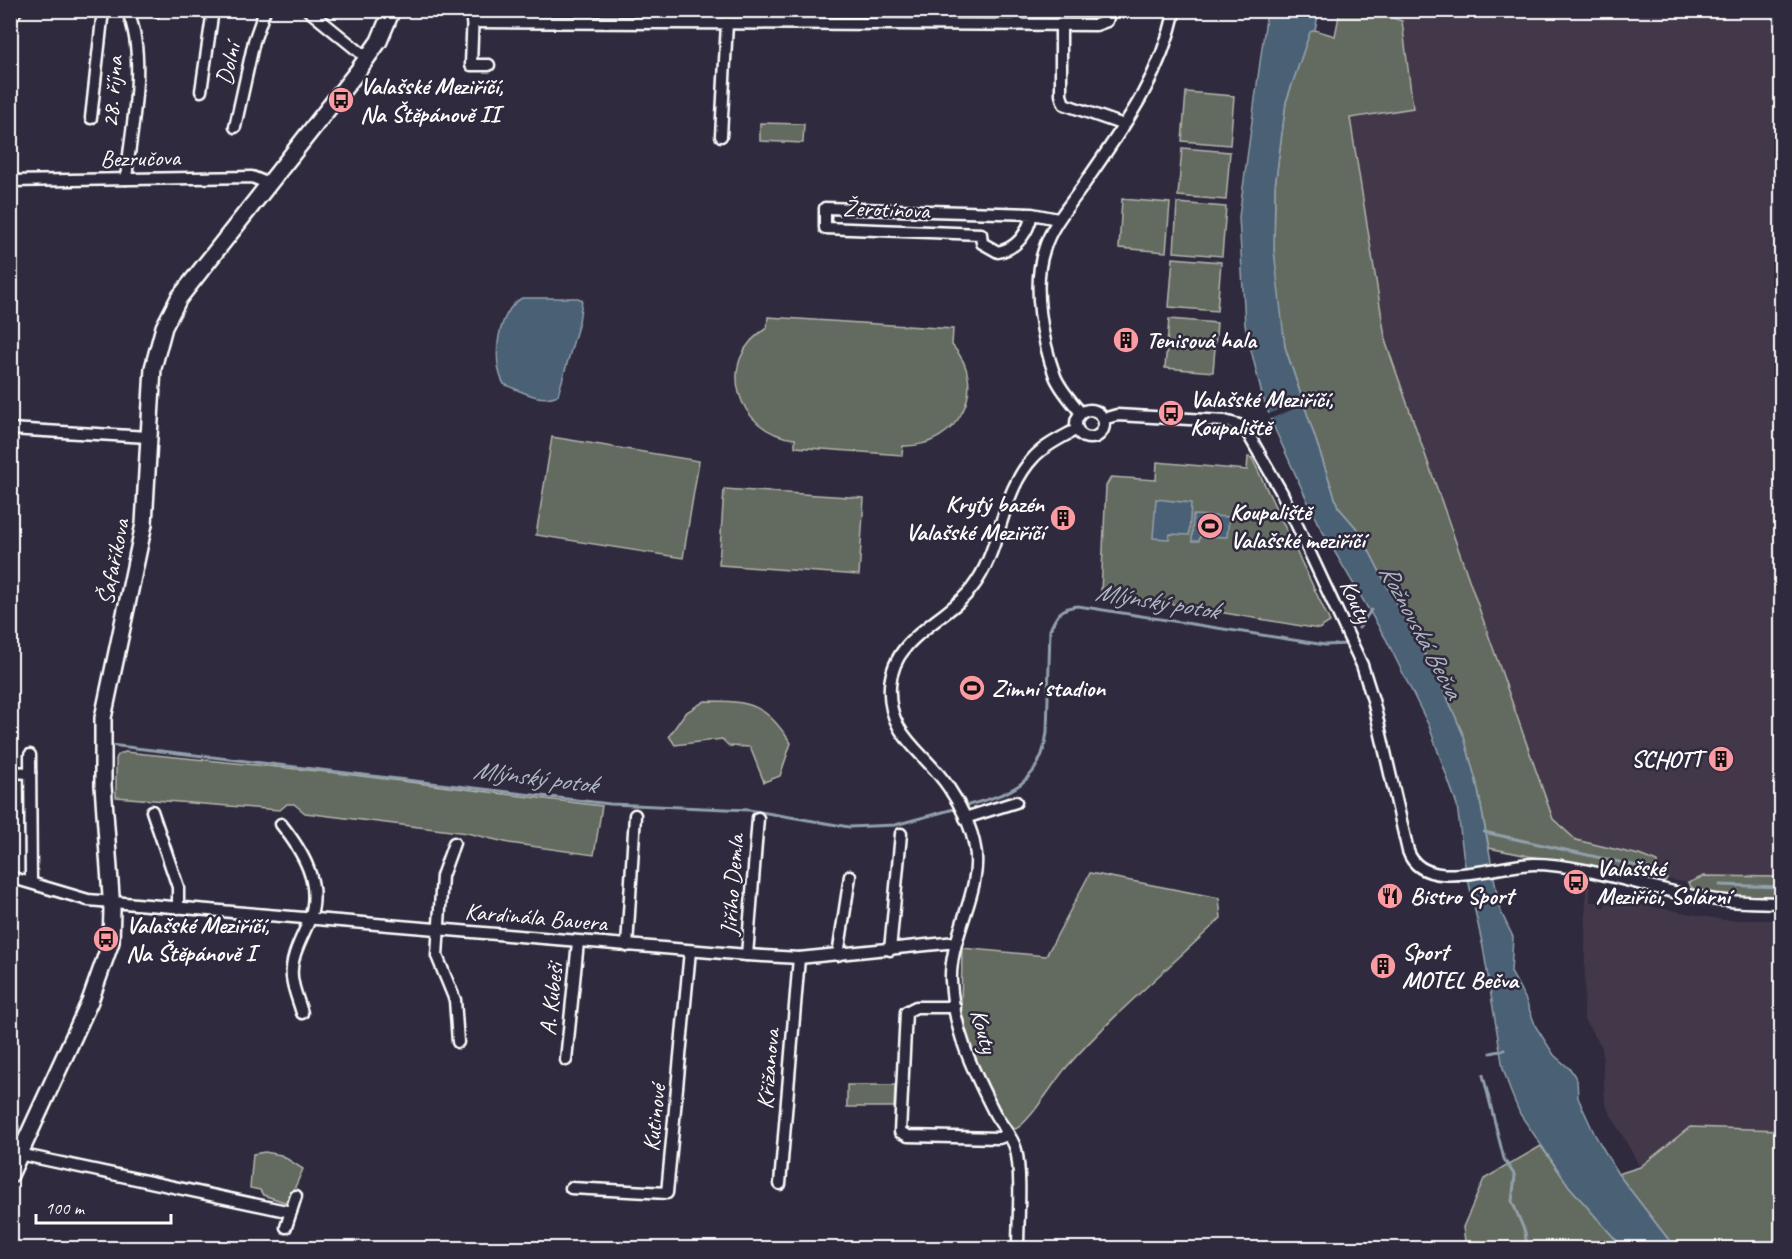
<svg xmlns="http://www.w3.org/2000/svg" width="1792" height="1259" font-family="Caveat,sans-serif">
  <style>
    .built { fill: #433848 }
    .green { fill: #646b5e; stroke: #b2b5ae; stroke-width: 1.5 }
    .water { fill: #4a6075; stroke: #92a0ac; stroke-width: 1.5 }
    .pier { fill: #2f2a3d }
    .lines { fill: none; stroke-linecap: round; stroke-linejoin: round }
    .stream { stroke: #92a0ac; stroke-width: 3 }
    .street-casing { stroke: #fff; stroke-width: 15 }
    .secondary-casing { stroke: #fff; stroke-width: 20 }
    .street { stroke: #2f2a3d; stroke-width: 10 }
    .secondary { stroke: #2f2a3d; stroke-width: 15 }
    .labels { text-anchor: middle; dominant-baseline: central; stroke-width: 5; stroke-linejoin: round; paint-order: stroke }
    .street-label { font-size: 24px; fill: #fff; stroke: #2f2a3d }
    .poi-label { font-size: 24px; font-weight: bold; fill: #fff; stroke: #2f2a3d; text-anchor: start }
    .water-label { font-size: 26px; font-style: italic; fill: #aeb7c1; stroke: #2f2a3d }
  </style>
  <rect width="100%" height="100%" fill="#2f2a3d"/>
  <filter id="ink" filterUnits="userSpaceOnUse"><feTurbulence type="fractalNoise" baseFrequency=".0167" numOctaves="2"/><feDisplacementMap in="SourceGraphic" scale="12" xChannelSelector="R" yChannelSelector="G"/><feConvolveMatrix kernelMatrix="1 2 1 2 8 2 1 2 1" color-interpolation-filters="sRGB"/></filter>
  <g filter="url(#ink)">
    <g class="built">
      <polygon points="1374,11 1781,11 1781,877 1704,876 1688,883 1658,877 1639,855 1576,840 1553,819 1386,343 1350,117 1413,107 1402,22"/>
      <polygon points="1586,887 1590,887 1590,902 1599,902 1599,907 1605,907 1606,898 1724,920 1781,920 1781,1130 1690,1127 1640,1167 1605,1104 1602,1047 1584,1020"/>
    </g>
    <g class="green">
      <polygon points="1340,11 1374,11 1402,21 1413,108 1350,118 1386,343 1553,819 1576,840 1639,855 1657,862 1658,877 1667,878 1663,884 1643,881 1644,873 1623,868 1618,874 1489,848 1477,785 1464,737 1441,683 1392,596 1359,531 1338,507 1285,347 1278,306 1274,248 1275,186 1286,102 1310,31 1315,30 1335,36"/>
      <polygon points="1186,92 1234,96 1230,145 1182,141"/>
      <polygon points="760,123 804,124 803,143 760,141"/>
      <polygon points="1182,148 1230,152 1226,200 1178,196"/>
      <polygon points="1122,199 1170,203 1166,252 1119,248"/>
      <polygon points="1177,203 1226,207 1222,256 1174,252"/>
      <polygon points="1173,258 1221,262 1217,311 1169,307"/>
      <path d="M768,317L953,329L952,345C991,387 957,448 903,446L902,455L795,447V439C736,433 714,359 767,328Z"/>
      <polygon points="1169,319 1217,323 1213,372 1165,368"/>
      <polygon points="552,437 699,461 683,558 536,535"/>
      <polygon points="1248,457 1252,458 1330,622 1319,629 1101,592 1106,486 1111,477 1156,480 1157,462 1247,470"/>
      <polygon points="724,489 864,498 859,575 719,565"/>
      <path d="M705,701C752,701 765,704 791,743L780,776L764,782L750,747L729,746L722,739L675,745L669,736L685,713Z"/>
      <polygon points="125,752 337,773 602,806 594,855 509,843 467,833 305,813 294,804 287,804 280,810 116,797 116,759 118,755"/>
      <path d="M1090,873L1219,898L1221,918C1169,968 1112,1015 1065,1069C1054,1082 1027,1126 1015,1129L1006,1122L967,1042L961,1014L962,948L1046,956Z"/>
      <polygon points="1704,876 1781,877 1781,896 1723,896 1696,892 1688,883"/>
      <polygon points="847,1085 895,1085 894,1107 847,1107"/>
      <path d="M11,1112C25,1128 18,1139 11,1157Z"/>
      <polygon points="1690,1127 1781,1130 1781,1248 1675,1248 1618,1174 1640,1167"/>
      <polygon points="1541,1146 1569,1186 1623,1248 1466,1248 1463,1227 1484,1179"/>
      <polygon points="265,1152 281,1155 303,1169 288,1203 263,1195 260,1190 250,1188 253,1154"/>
    </g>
    <g class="water">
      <polygon points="1267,11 1319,11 1315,30 1310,32 1286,102 1275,186 1274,250 1285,347 1338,507 1359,531 1392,596 1441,683 1464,737 1477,785 1500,910 1513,937 1511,972 1525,998 1536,1027 1554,1055 1571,1070 1577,1080 1578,1098 1595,1135 1618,1174 1675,1248 1623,1248 1569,1186 1520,1114 1510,1090 1503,1068 1483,947 1464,861 1457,805 1429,726 1386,639 1317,522 1273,425 1262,395 1245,325 1239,217"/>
      <path d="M522,298H578L582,300L579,322L558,395C540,403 521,391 504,384C491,362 497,311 522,298Z"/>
      <polygon points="1156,499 1191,503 1189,535 1170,534 1169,539 1153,538"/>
      <polygon points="1193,515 1229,517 1227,537 1200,536 1199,541 1192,541"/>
    </g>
    <polygon class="pier" points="1304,399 1305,404 1268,420 1266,415"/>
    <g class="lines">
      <g class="stream">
        <polyline points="1359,628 1371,610"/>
        <polyline points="110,745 610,804 749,810 849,827 895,825 954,809"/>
        <path d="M965,806C1010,794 1041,784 1047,732L1050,630C1056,616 1061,607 1078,606L1325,645L1347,644"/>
        <polyline points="1484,832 1655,870"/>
        <polyline points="1720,885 1782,887"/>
        <polyline points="1491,1053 1504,1050"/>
        <polyline points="1483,1075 1504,1159 1515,1176 1512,1201 1525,1232 1527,1248"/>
      </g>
      <g class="street-casing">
        <g id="street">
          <polyline points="308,10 367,58"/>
          <polyline points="473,10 471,65 489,65"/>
          <polyline points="156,11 156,10"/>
          <polyline points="10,17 17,10"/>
          <polyline points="472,22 1096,25 1107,21 1110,10"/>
          <polyline points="1018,24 1018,10"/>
          <polyline points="1061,25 1061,95 1064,104 1124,125"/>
          <polyline points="201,91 213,10"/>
          <polyline points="91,118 102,19 105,10"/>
          <polyline points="235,127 254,41 265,10"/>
          <polyline points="721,136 727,23"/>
          <path d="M126,179C131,129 148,55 127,10"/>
          <polyline points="10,181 252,177 269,184"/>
          <path d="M1032,214C1028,232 1018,248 998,252L982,243L981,234L825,228V208L1032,214L1058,219"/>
          <circle cx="1090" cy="424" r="14"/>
          <path d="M1081,413C1072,402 1060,389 1055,376C1042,340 1032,285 1044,250C1052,223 1072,203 1087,180C1125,125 1160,77 1175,10"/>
          <path d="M1103,419L1117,415L1225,421L1239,425L1247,432L1282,493L1362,665L1373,700L1408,851C1423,895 1499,864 1534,864C1585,864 1651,890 1704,898C1729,903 1756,902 1782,903"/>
          <polyline points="10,429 148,437"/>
          <polyline points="30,755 31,882"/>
          <polyline points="10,772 30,773"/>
          <polyline points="152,811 178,887 178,908"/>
          <polyline points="965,818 1016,802"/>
          <path d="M281,824C303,852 323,884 309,921C302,938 290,957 292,977C293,989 299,1002 302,1013"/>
          <polyline points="454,843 442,876 437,956 455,1000 458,1042"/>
          <polyline points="10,877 88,900 747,955 799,958 956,942"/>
          <polyline points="627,946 635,815"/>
          <polyline points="890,950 901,834"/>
          <polyline points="747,955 758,818"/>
          <polyline points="838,955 850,876"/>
          <polyline points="955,1007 916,1007 906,1012 900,1132 908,1136 999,1138 1007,1135"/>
          <polyline points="566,1060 578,942"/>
          <polyline points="19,1154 291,1212"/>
          <polyline points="780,1184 799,958"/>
          <polyline points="571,1188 667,1193 690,951"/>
          <polyline points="286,1227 296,1196"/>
          <path d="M1018,1248C1018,1221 1022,1176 1016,1150C1013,1137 1001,1125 995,1114C972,1069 954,1032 951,981C949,937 983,890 975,848C972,828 960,804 949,788C925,751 887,737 890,686C893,636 946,622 972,588C1002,550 1000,492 1034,457C1045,445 1063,437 1077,429"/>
        </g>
      </g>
      <g class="secondary-casing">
        <polyline id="secondary" points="10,1175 90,1001 111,942 112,910 103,785 103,718 144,524 153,368 164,327 179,298 357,72 379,41 392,10"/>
      </g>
      <use href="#street" class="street"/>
      <use href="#secondary" class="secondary"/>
    </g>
  </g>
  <defs>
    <g id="bus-disc" transform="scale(1.35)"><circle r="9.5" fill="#ff9aa2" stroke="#2f2a3d"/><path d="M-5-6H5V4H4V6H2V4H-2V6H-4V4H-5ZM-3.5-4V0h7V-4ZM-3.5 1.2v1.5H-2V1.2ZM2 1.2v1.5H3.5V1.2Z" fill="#111"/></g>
    <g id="building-disc" transform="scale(1.35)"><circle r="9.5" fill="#ff9aa2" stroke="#2f2a3d"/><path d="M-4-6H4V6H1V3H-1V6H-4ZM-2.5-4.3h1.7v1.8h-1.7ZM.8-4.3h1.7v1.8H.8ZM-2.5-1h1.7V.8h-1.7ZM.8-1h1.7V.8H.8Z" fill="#111"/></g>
    <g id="stadium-disc" transform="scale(1.35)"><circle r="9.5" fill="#ff9aa2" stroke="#2f2a3d"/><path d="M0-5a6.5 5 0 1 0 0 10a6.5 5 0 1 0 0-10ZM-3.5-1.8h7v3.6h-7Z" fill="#111"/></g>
    <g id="restaurant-disc" transform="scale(1.35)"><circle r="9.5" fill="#ff9aa2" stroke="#2f2a3d"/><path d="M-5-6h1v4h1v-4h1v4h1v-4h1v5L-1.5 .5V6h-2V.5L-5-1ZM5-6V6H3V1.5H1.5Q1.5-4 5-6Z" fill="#111"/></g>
  </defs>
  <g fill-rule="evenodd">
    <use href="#bus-disc" x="341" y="100"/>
    <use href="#building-disc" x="1126" y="340"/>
    <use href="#bus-disc" x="1171" y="413"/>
    <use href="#building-disc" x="1063" y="518"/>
    <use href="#stadium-disc" x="1210" y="526"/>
    <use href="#stadium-disc" x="972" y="688"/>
    <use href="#building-disc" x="1721" y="759"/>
    <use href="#bus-disc" x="1576" y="882"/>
    <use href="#restaurant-disc" x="1390" y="896"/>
    <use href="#bus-disc" x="106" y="939"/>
    <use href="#building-disc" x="1383" y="966"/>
  </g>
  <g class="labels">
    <g class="street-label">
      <text transform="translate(228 64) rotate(-77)">Dolní</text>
      <text transform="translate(112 92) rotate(-86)">28. října</text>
      <text transform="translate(140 158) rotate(-1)">Bezručova</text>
      <text transform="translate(886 209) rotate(2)">Žerotínova</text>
      <text transform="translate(113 562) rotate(-79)">Šafaříkova</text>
      <text transform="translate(1356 601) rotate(65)">Kouty</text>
      <text transform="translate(732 885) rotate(-86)">Jiřího Demla</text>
      <text transform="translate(536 917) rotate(5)">Kardinála Bauera</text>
      <text transform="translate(551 999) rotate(-84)">A. Kubeši</text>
      <text transform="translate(984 1031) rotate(75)">Kouty</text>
      <text transform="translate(768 1069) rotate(-85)">Křižanova</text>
      <text transform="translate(654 1118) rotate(-84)">Kutinové</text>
    </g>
    <g class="poi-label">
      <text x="360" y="86">Valašské Meziříčí,<tspan x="360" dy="28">Na Štěpánově II</tspan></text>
      <text x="1146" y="340">Tenisová hala</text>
      <text x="1190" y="399">Valašské Meziříčí,<tspan x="1190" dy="28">Koupaliště</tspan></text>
      <text x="1044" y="504" text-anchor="end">Krytý bazén<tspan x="1044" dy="28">Valašské Meziříčí</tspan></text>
      <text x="1230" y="512">Koupaliště<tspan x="1230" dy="28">Valašské meziříčí</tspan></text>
      <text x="992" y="688">Zimní stadion</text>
      <text x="1702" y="759" text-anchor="end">SCHOTT</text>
      <text x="1596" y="868">Valašské<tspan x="1596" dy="28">Meziřící, Solární</tspan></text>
      <text x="1410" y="896">Bistro Sport</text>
      <text x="126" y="925">Valašské Meziříčí,<tspan x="126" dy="28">Na Štěpánově I</tspan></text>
      <text x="1402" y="952">Sport<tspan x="1402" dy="28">MOTEL Bečva</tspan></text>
    </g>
    <g class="water-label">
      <text transform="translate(1157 601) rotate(9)">Mlýnský potok</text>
      <text transform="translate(1421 631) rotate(62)">Rožnovská Bečva</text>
      <text transform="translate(535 777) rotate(7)">Mlýnský potok</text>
    </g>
  </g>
  <rect width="1792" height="1259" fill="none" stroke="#2f2a3d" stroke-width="36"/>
  <rect x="18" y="18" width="1756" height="1223" fill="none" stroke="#fff" stroke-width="2" filter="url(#ink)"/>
  <path d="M36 1214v9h135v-9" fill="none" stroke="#ffffff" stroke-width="3"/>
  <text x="45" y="1214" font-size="18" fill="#ffffff" stroke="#2f2a3d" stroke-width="4.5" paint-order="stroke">100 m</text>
</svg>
